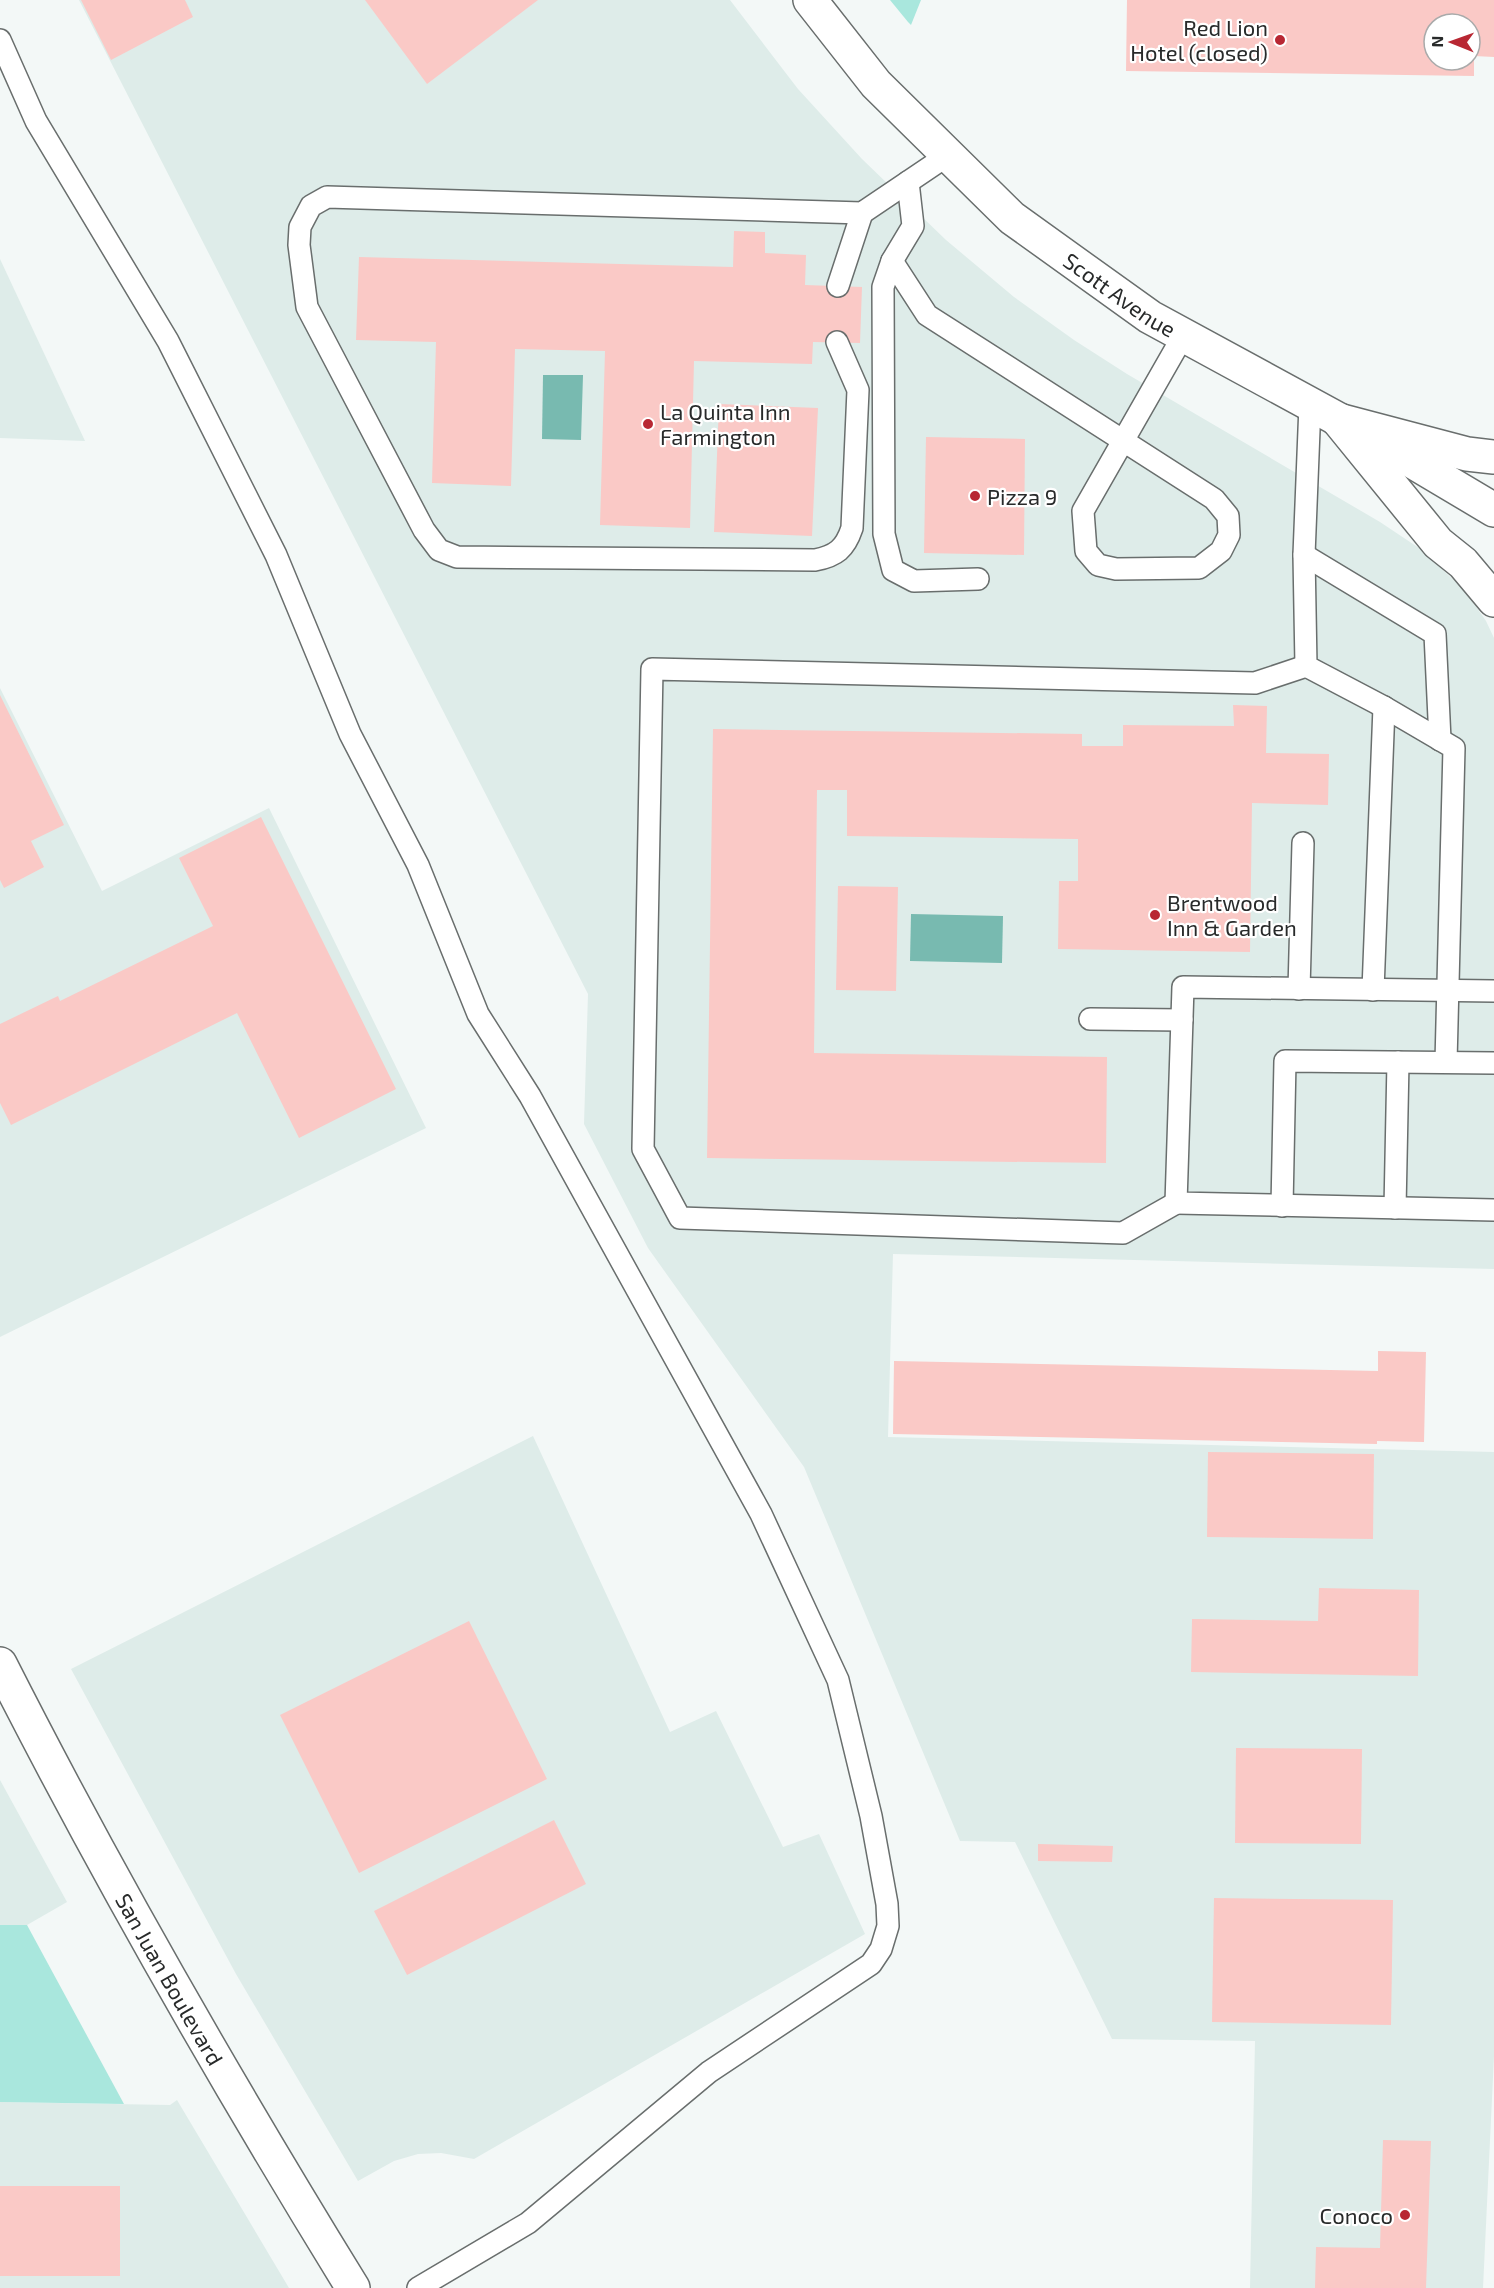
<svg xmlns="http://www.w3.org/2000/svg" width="1494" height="2288" font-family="'Exo 2',sans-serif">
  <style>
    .built { fill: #deece9 }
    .green { fill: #a9e7dd }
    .water { fill: #78bab0 }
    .building { fill: #fac9c6; fill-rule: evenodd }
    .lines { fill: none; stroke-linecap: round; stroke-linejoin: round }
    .lane-casing { stroke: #696e6d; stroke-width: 24 }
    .secondary-casing { stroke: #696e6d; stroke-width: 36 }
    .primary-casing { stroke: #696e6d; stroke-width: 36 }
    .lane { stroke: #fff; stroke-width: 21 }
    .secondary { stroke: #fff; stroke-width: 33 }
    .primary { stroke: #fff; stroke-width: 33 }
    .poi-dot { fill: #b82733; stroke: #fff; stroke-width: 2 }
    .labels { text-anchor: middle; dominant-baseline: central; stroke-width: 4.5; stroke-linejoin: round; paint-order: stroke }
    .poi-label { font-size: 22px; fill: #282a2a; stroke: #fff; text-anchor: start }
    .street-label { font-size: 22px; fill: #282a2a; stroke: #fff }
  </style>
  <rect width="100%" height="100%" fill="#f3f8f7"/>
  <g class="built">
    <polygon points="79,0 730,0 798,89 862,159 946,240 1014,297 1074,340 1127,374 1380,522 1422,550 1466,592 1486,621 1494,638 1494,1269 893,1254 888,1437 1494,1452 1494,2056 1483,2288 1250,2288 1255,2041 1112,2039 1015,1842 960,1841 804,1467 648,1248 584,1124 588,994"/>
    <polygon points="0,259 85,441 0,438"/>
    <polygon points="0,688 102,891 269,808 426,1128 0,1337"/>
    <polygon points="533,1436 670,1732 716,1711 783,1847 819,1834 865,1934 474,2159 441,2153 418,2154 394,2161 358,2181 236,1974 71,1669"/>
    <polygon points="0,1780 67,1902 27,1925 0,1925"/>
    <polygon points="177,2100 289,2288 0,2288 0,2102 170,2105"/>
  </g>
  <g class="green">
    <polygon points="890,0 921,0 911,25 908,22"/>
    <polygon points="0,1925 27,1925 124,2104 0,2102"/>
  </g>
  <g class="water">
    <polygon points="543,375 583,375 581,440 542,439"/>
    <polygon points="911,914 1003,916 1002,963 910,961"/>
  </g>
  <g class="building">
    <polygon points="81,0 185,0 193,17 111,60"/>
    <polygon points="365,0 538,0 427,84"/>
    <path d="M1127,0H1494V57L1474,56V76L1126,71ZM1434,24H1470V60H1434Z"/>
    <polygon points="734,231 765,232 765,253 806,255 805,285 862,287 860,343 813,342 812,364 694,361 690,528 600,525 605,351 515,349 511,486 432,483 436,342 356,340 359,257 733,267"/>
    <polygon points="719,404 818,408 812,536 714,532"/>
    <polygon points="926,437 1025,439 1024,555 924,553"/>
    <polygon points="0,695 64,825 31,841 44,867 4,888 0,880"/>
    <polygon points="1233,705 1267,706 1266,753 1329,754 1328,805 1252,803 1250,952 1058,949 1059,881 1078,881 1078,839 847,836 847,790 817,790 814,1053 1107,1057 1106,1163 707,1158 713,729 1082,734 1082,746 1123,746 1123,725 1234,726"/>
    <polygon points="261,817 396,1089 299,1138 237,1013 11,1125 0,1103 0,1024 58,996 60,1001 213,926 179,858"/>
    <polygon points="838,886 898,887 896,991 836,990"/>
    <polygon points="1378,1351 1426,1352 1424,1442 1377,1441 1377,1444 893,1434 894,1361 1378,1371"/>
    <polygon points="1208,1452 1374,1454 1373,1539 1207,1537"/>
    <polygon points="1319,1588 1419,1590 1418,1676 1191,1672 1192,1619 1318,1621"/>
    <polygon points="469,1621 547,1779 359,1873 280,1715"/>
    <polygon points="1236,1748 1362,1749 1361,1844 1235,1843"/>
    <polygon points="554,1820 586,1884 407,1975 374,1911"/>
    <polygon points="1038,1844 1113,1846 1112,1862 1038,1861"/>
    <polygon points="1214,1898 1393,1900 1391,2025 1212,2022"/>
    <polygon points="1383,2140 1431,2141 1426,2288 1315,2288 1316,2247 1380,2248"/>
    <rect x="0" y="2186" width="120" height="90"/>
  </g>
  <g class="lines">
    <g class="lane-casing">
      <g id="lane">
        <polyline points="0,40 36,121 168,341 276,555 350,734 418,865 478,1014 530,1096 761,1514 838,1680 871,1816 887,1904 888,1926 881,1949 871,1964 709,2072 528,2223 418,2288"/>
        <polyline points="908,182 913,226 892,261 883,287 884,534 893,570 914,581 978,579"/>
        <polyline points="892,261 927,315 1214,499 1228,516 1229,535 1221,551 1199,568 1116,569 1098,565 1086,551 1083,511 1183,336"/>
        <polyline points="838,286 862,213"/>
        <path d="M837,342L858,390L852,528C845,549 836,556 815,560L457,557L439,550L424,530L307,307L299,245L300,227L311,206L327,197L862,213L948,155"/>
        <polyline points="1310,405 1304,555 1306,666 1384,707 1454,748 1446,1062"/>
        <polyline points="1304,555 1435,634 1440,740"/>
        <polyline points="1299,989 1303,843"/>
        <polyline points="1373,990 1384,707"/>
        <polyline points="1494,991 1183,987 1176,1203 1494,1210"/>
        <polyline points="1090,1019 1182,1020"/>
        <polyline points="1176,1203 1123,1233 680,1218 643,1149 652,669 1255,683 1306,666"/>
        <polyline points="1282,1206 1285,1061 1494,1063"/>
        <polyline points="1395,1208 1398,1062"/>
      </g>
    </g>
    <g class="secondary-casing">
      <g id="secondary">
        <path id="s1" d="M810,0L876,84L1012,218L1150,317L1378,441L1494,510"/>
        <path id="s2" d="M0,1664C108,1877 228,2085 353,2288"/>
      </g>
    </g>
    <g class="primary-casing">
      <g id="primary">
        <polyline points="1338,420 1438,543 1463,563 1494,600"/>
        <polyline points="1338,420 1467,454 1494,457"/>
      </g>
    </g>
    <use href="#lane" class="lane"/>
    <use href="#secondary" class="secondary"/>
    <use href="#primary" class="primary"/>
  </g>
  <g class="poi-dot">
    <circle cx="1280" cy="40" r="6"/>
    <circle cx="648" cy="424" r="6"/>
    <circle cx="975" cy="496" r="6"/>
    <circle cx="1155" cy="915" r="6"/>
    <circle cx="1405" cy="2215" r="6"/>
  </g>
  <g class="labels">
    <g class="poi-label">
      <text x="1268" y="27" text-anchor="end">Red Lion<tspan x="1268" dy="25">Hotel (closed)</tspan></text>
      <text x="660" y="411">La Quinta Inn<tspan x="660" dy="25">Farmington</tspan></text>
      <text x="987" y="496">Pizza 9</text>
      <text x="1167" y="902">Brentwood<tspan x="1167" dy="25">Inn &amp; Garden</tspan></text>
      <text x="1393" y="2215" text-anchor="end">Conoco</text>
    </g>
    <g class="street-label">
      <text stroke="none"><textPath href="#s1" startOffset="430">Scott Avenue</textPath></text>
      <text stroke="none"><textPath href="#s2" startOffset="358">San Juan Boulevard</textPath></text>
    </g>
  </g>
  <g transform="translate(1452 42) rotate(271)"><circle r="28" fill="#ffffff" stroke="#a9aaaa" stroke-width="1.5"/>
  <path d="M0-4.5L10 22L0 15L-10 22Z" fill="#b82733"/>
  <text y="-9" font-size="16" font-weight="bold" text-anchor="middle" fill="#282a2a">N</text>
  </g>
</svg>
